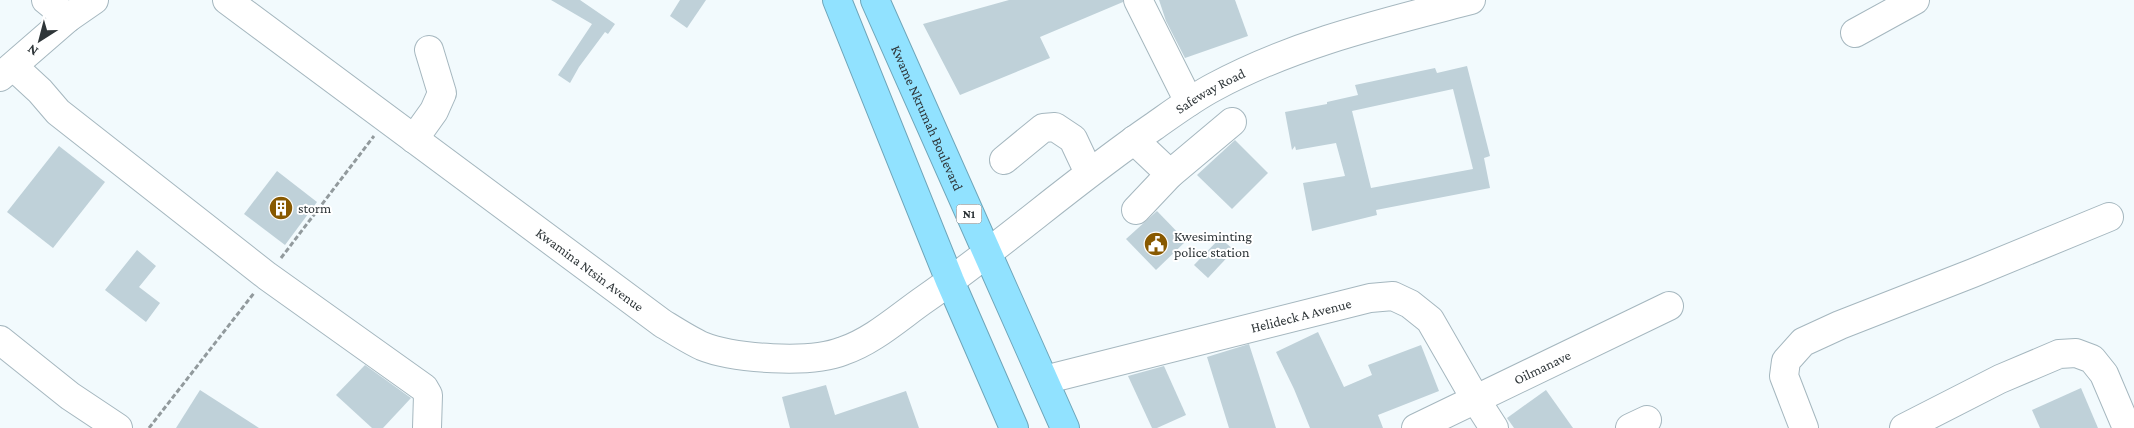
<svg xmlns="http://www.w3.org/2000/svg" width="2134" height="428" font-family="'Crimson Pro',serif">
  <style>
    .building { fill: #bfd1d9; fill-rule: evenodd }
    .lines { fill: none; stroke-linecap: round; stroke-linejoin: round }
    .minor-casing { stroke: #a5b7bf; stroke-width: 30 }
    .highway-casing { stroke: #6ea5b9; stroke-width: 30 }
    .path { stroke: #929a9d; stroke-width: 3; stroke-dasharray: 5 2.5; stroke-linecap: butt }
    .minor { stroke: #fff; stroke-width: 28 }
    .highway { stroke: #91e2ff; stroke-width: 28 }
    .labels { text-anchor: middle; dominant-baseline: central; stroke-width: 4; stroke-linejoin: round; paint-order: stroke }
    .shield { fill: #fff; stroke: #6d7274; stroke-width: 1 }
    .shield-label { font-size: 12px; font-weight: bold; fill: #2e3538 }
    .street-label { font-size: 14px; fill: #2e3538; stroke: #fff }
    .poi-label { font-size: 14px; fill: #2e3538; stroke: #fff; text-anchor: start }
  </style>
  <rect width="100%" height="100%" fill="#f2fafd"/>
  <g class="building">
    <polygon points="551,0 580,0 615,24 608,34 605,32 579,67 570,83 558,75 592,24"/>
    <polygon points="680,0 706,0 687,28 670,16"/>
    <polygon points="1009,0 1123,0 1123,2 1040,37 1050,58 960,95 923,24"/>
    <polygon points="1159,0 1235,0 1248,36 1185,58 1166,21"/>
    <path d="M1467,66L1490,156L1484,158L1490,188L1376,210L1377,215L1312,231L1303,183L1345,176L1336,143L1296,150L1295,146L1292,150L1285,112L1327,104V102L1358,95L1355,85L1435,68L1437,73ZM1453,89L1473,169L1371,188L1352,111Z"/>
    <polygon points="1235,140 1268,173 1232,209 1197,175"/>
    <polygon points="59,146 105,182 53,248 7,212"/>
    <polygon points="277,171 317,202 285,245 244,214"/>
    <polygon points="1157,211 1186,241 1156,270 1126,239"/>
    <polygon points="1220,238 1234,250 1208,278 1194,265"/>
    <polygon points="137,250 156,266 139,287 160,303 146,322 105,290"/>
    <polygon points="1318,332 1344,387 1372,375 1368,365 1421,345 1439,391 1378,415 1383,428 1310,428 1294,389 1276,352"/>
    <polygon points="1249,344 1257,369 1276,428 1229,428 1207,357"/>
    <polygon points="365,365 411,398 383,428 372,428 336,395"/>
    <polygon points="1164,366 1186,415 1157,428 1152,428 1128,376"/>
    <polygon points="826,385 835,415 906,391 919,428 790,428 782,397"/>
    <polygon points="2081,388 2098,428 2040,428 2032,410"/>
    <polygon points="200,390 259,428 176,428"/>
    <polygon points="1546,390 1573,428 1514,428 1507,418"/>
  </g>
  <g class="lines">
    <g class="minor-casing">
      <g id="minor">
        <polyline points="46,0 68,18"/>
        <path id="s1" d="M227,0L662,323C675,331 689,340 702,346C734,359 811,364 843,351C873,341 899,317 925,299C1003,245 1074,181 1153,127C1173,113 1193,98 1214,87C1296,43 1383,23 1471,0"/>
        <polyline points="1138,0 1189,102"/>
        <polyline points="1855,33 1915,0"/>
        <polyline points="14,67 40,91 58,112 267,276 424,388 428,395 427,428"/>
        <polyline points="0,77 68,18 94,0"/>
        <polyline points="414,139 434,111 442,93 429,50"/>
        <polyline points="1134,140 1170,174 1136,210"/>
        <polyline points="1004,160 1043,128 1055,127 1073,139 1089,173"/>
        <polyline points="1170,174 1232,122"/>
        <polyline points="0,340 70,396 118,428"/>
        <path id="s2" d="M1044,380L1370,298L1393,296L1410,304L1430,320L1476,400L1494,428"/>
        <path id="s3" d="M1416,428L1669,306"/>
        <polyline points="1630,428 1647,420"/>
        <polyline points="1804,428 1784,376 1786,361 1803,342 1840,325 1973,273 2109,217"/>
        <polyline points="1904,428 2000,379 2059,354 2076,353 2092,359 2104,374 2127,428"/>
      </g>
    </g>
    <g class="highway-casing">
      <g id="highway">
        <polyline points="837,0 950,281 1014,428"/>
        <path id="s4" d="M875,0L1065,428"/>
      </g>
    </g>
    <g class="path">
      <polyline points="281,258 374,136"/>
      <polyline points="149,428 254,293"/>
    </g>
    <use href="#minor" class="minor"/>
    <use href="#highway" class="highway"/>
  </g>
  <defs>
    <g id="building-disc" transform="scale(1.25)"><circle r="9.5" fill="#885900" stroke="#fff"/><path d="M-4-6H4V6H1V3H-1V6H-4ZM-2.5-4.3h1.7v1.8h-1.7ZM.8-4.3h1.7v1.8H.8ZM-2.5-1h1.7V.8h-1.7ZM.8-1h1.7V.8H.8Z" fill="#fff"/></g>
    <g id="civic-disc" transform="scale(1.25)"><circle r="9.5" fill="#885900" stroke="#fff"/><path d="M-.6-6.5H3V-4.5H.6V-3L4-1V1h2V6H-6V1h2V-1L-.6-3ZM-1.2 2.5V6h2.4V2.5Z" fill="#fff"/></g>
  </defs>
  <g fill-rule="evenodd">
    <use href="#building-disc" x="281" y="208"/>
    <use href="#civic-disc" x="1156" y="244"/>
  </g>
  <g class="labels">
    <rect class="shield" x="956.5" y="204.5" width="25" height="19" rx="4"/>
    <g class="shield-label">
      <text x="969" y="214">N1</text>
    </g>
    <g class="street-label">
      <text stroke="none"><textPath href="#s1" startOffset="1182">Safeway Road</textPath></text>
      <text stroke="none"><textPath href="#s4" startOffset="129">Kwame Nkrumah Boulevard</textPath></text>
      <text stroke="none"><textPath href="#s1" startOffset="452">Kwamina Ntsin Avenue</textPath></text>
      <text stroke="none"><textPath href="#s2" startOffset="265">Helideck A Avenue</textPath></text>
      <text stroke="none"><textPath href="#s3" startOffset="140">Oilmanave</textPath></text>
    </g>
    <g class="poi-label">
      <text x="298" y="208">storm</text>
      <text x="1174" y="236">Kwesiminting<tspan x="1174" dy="16">police station</tspan></text>
    </g>
  </g>
  <g transform="translate(40 40) rotate(216)" stroke="#ffffff" stroke-width="4" paint-order="stroke">
  <path d="M0-4L9 19L0 12L-9 19Z" fill="#2e3538"/>
  <text y="-8" font-size="14" font-weight="bold" text-anchor="middle" fill="#2e3538">N</text>
  </g>
</svg>
